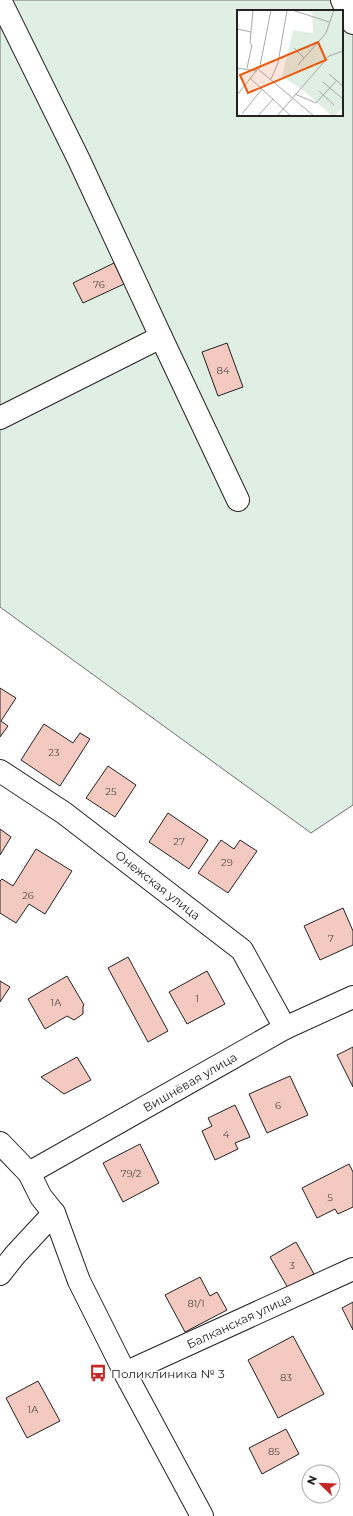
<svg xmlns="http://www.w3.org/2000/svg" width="353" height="1516" font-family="Montserrat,sans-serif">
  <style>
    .green { fill: #e0efe3; stroke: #6f6f6f; fill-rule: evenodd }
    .building { fill: #f3c9c0; stroke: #222 }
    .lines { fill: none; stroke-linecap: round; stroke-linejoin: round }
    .street-casing { stroke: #222; stroke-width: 24 }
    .secondary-casing { stroke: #222; stroke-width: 24 }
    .street { stroke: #fff; stroke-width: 22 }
    .secondary { stroke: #fff; stroke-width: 22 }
    .labels { text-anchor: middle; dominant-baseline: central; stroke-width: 3; stroke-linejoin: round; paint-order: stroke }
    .number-label { font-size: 10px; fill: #564c4a }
    .street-label { font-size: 12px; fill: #222; stroke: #fff }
    .poi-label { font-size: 12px; fill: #222; stroke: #fff; text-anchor: start }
    .inset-road { fill: none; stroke: #a7a7a7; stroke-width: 1 }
    .view { fill: #e8590c; fill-opacity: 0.15; stroke: #e8590c; stroke-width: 2 }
    .inset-edge { fill: none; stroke: #222; stroke-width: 2 }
  </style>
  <rect width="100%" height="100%" fill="#fff"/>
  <path class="green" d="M0,0H353V805L311,833L0,607ZM238,11H342V115H238Z"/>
  <g class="building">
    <polygon points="114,263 124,284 83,303 73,283"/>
    <polygon points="227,343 243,387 218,396 202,352"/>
    <polygon points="0,688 16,698 1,721 8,726 0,737"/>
    <polygon points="44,724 73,743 80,733 90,739 60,786 21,760"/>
    <polygon points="108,766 136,785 115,817 86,798"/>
    <polygon points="168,813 208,840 189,869 149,842"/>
    <polygon points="0,829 11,837 0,855"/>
    <polygon points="221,840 234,849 240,840 257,851 228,893 198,873"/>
    <polygon points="36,849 72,871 45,914 29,904 16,923 0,913 0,881 2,879 13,886"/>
    <polygon points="343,908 353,931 353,945 320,960 304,926"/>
    <polygon points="128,957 168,1031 148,1042 108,968"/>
    <polygon points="207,971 225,1004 187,1024 169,992"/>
    <polygon points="67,976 84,1005 83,1006 83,1014 74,1020 67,1016 45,1029 28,999"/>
    <polygon points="0,981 10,987 0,1002"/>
    <polygon points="353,1047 353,1087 337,1055"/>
    <polygon points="77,1057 91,1080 64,1094 41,1077"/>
    <polygon points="290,1076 308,1115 267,1133 249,1094"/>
    <polygon points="235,1105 250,1137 235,1143 238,1149 215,1160 202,1131 212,1126 208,1118"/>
    <polygon points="140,1144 159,1183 123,1202 103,1163"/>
    <polygon points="349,1164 353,1172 353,1207 338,1214 335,1209 317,1218 302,1188"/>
    <polygon points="296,1242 314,1274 288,1288 270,1257"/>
    <polygon points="200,1277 210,1296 217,1292 227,1310 185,1332 165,1295"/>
    <polygon points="353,1302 353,1330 342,1308"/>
    <polygon points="293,1336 324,1394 278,1418 248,1360"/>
    <polygon points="38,1381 60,1421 27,1438 6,1398"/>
    <polygon points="286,1429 299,1454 262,1474 249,1448"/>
  </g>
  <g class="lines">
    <g class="street-casing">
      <g id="street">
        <polyline points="0,0 79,160 161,337 238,500"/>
        <polyline points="342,0 353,23"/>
        <polyline points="0,418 161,337"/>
        <polyline points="0,771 64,813 242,950 285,1028"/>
        <polyline points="29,1173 285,1028 353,997"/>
        <polyline points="0,1274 15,1255 54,1213"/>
        <polyline points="125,1373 353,1269"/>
      </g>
    </g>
    <g class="secondary-casing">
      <polyline id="secondary" points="0,1143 29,1173 41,1197 54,1213 79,1281 125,1373 202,1516"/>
    </g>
    <use href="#street" class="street"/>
    <use href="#secondary" class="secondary"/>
  </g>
  <defs>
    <g id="bus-bare" transform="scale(1.38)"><path d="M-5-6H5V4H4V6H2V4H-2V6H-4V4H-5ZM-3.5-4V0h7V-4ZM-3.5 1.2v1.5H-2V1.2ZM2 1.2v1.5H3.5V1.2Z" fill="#c62828" stroke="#fff" stroke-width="2.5" paint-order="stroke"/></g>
  </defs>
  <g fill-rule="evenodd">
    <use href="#bus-bare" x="98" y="1373"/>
  </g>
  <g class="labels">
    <g class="number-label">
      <text x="99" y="284">76</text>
      <text x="223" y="370">84</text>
      <text x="54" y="752">23</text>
      <text x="111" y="791">25</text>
      <text x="179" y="841">27</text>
      <text x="227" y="862">29</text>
      <text x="28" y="895">26</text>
      <text x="331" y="938">7</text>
      <text x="197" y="998">1</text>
      <text x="56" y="1002">1А</text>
      <text x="278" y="1105">6</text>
      <text x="226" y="1134">4</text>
      <text x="131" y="1173">79/2</text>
      <text x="330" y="1197">5</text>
      <text x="292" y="1265">3</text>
      <text x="196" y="1303">81/1</text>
      <text x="286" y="1377">83</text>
      <text x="33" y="1409">1А</text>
      <text x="274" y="1451">85</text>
    </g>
    <g class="street-label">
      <text transform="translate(158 885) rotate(38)">Онежская улица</text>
      <text transform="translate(190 1082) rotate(-30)">Вишнёвая улица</text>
      <text transform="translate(239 1321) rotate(-25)">Балканская улица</text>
    </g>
    <g class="poi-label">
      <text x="111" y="1373">Поликлиника № 3</text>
    </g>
  </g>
  <g transform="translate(237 10)">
    <rect width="106" height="106" fill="#fff"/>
    <path d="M75,0H106V98L98,106H95L67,81L45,66L56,20L76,23Z" fill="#e0efe3"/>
    <path class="inset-road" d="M55,0L92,12M0,19L14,22M57,38L67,48M61,55L89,23L97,0M0,58L20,61M10,58L15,35L13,33L16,0M21,59L77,106M92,64L106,76M13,68L54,106M34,69L41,53L50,0M86,72L106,89M82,81L97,95M58,84L79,93L100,70M0,85L23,56L34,0M5,104L25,79M21,106L36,89M40,106L92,46L106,41"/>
    <path class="view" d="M81,32L89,50L11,83L3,65Z"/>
    <rect width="106" height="106" class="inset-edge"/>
  </g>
  <g transform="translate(321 1484) rotate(293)"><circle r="19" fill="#ffffff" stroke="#a7a7a7"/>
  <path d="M0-3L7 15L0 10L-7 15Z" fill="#c62828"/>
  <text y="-6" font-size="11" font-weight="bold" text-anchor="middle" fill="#222222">N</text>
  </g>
</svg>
